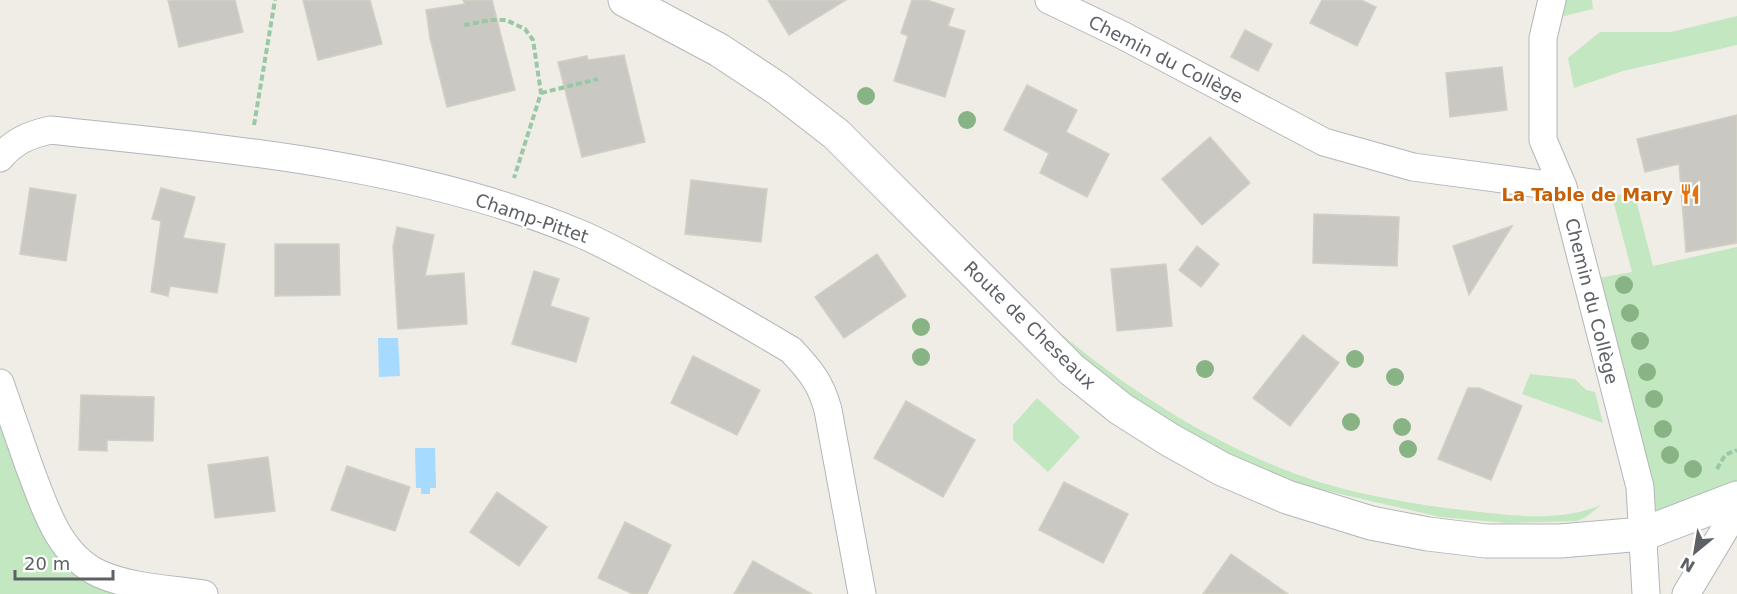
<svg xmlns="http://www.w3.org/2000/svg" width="1737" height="594" font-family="'DejaVu Sans',sans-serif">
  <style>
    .green { fill: #c2e7c1 }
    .water { fill: #a6daff }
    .building { fill: #cac8c2; stroke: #d4cfc3; stroke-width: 1.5 }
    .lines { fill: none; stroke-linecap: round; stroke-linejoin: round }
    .minor-casing { stroke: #b3b6ba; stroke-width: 29 }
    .tertiary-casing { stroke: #b3b6ba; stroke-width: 35 }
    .path { stroke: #9ac8a6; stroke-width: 4; stroke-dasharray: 6 3; stroke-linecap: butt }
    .minor { stroke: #fff; stroke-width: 27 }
    .tertiary { stroke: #fff; stroke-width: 33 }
    .tree { fill: #88b485 }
    .labels { text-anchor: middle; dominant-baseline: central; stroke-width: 4.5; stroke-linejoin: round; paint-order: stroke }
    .street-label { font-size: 18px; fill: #5d6166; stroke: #fff }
    .food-label { font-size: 18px; font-weight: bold; fill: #c56008; stroke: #fff; text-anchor: end }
  </style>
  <rect width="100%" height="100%" fill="#efede5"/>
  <g class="green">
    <polygon points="1552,0 1592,0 1593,9 1548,20"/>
    <polygon points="1737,16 1737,45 1623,71 1574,88 1568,58 1600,32 1671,32"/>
    <polygon points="1634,192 1653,266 1737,247 1737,498 1643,534 1587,280 1632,272 1612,196"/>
    <path d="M1017,294C1035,310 1052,327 1071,342C1144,401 1229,453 1319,482C1368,497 1420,505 1471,511C1513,516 1561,522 1601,505L1586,517L1577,521L1508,523L1440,517L1319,489L1268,473L1204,442L1154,412L1123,390L1067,346Z"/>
    <polygon points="1530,374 1575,379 1586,390 1595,392 1603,423 1522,394"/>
    <polygon points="0,383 75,557 204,594 0,594"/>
    <polygon points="1037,398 1080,437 1048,472 1013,440 1013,425"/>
  </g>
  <g class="water">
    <polygon points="378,338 398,338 400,376 379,377"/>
    <polygon points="415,448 435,448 436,488 430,488 430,494 421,494 421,488 416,488"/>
  </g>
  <g class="building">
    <polygon points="168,0 235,0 243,32 179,47"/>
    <polygon points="303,0 370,0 382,44 318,60"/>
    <polygon points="463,0 492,0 515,90 447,107 430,38 426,10 465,4"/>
    <polygon points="768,0 846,0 789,35"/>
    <polygon points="912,0 927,0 954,9 948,26 965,31 945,97 894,81 908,36 901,33"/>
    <polygon points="1322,0 1361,0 1376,7 1357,46 1310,23"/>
    <polygon points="1245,30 1272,44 1258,71 1231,57"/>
    <polygon points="624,55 645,142 582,157 558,62 587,56 588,60"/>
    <polygon points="1502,67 1507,110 1450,117 1446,73"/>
    <polygon points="1027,85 1077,110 1066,132 1109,154 1087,197 1040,173 1049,153 1004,130"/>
    <polygon points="1737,115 1737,243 1686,252 1679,164 1645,172 1637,139"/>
    <polygon points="1210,137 1250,183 1202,225 1162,179"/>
    <polygon points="691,180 767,189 761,242 685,234"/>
    <polygon points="30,188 76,195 66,261 20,254"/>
    <polygon points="161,188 195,197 183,238 225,244 217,293 170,286 168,296 151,292 161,221 152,219"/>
    <polygon points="1314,214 1399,217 1397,266 1313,263"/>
    <polygon points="1512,226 1469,295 1453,246"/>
    <polygon points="397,227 434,235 425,276 464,273 467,324 398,329 393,247"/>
    <polygon points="275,244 339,244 340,295 275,296"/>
    <polygon points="1197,246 1219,264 1201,287 1179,270"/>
    <polygon points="877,254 906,296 844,338 815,297"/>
    <polygon points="1166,264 1172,326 1117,331 1111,269"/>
    <polygon points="534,271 559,279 550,306 589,318 576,362 512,344"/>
    <polygon points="1303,335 1339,363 1290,426 1253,398"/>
    <polygon points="693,356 760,390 737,435 671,403"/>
    <polygon points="1468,388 1479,388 1522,406 1491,480 1438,459"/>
    <polygon points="81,395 154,397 153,441 107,440 107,451 79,450"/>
    <polygon points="906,401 975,440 943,497 874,458"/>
    <polygon points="268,457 275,511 215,518 208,465"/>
    <polygon points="347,466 410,487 395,531 331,510"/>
    <polygon points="1064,482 1128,514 1103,563 1039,530"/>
    <polygon points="497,492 547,527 519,566 470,532"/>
    <polygon points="625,522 671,545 647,594 633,594 598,578"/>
    <polygon points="1231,554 1288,594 1203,594"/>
    <polygon points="753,561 812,594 734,594"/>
  </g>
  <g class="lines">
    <g class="minor-casing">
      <g id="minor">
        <polyline points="1049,0 1122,35 1324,142 1413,167 1563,187"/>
        <polyline points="1552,0 1543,38 1543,140 1563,187 1640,487 1646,594"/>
        <path d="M0,158C14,141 29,135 50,130C229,149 414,164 581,234C609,246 635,261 662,276C706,300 749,325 791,350C810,370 821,383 828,410L862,594"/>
        <path d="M0,383C10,411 19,438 29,466C44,505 58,555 100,574C132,588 171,589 204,594"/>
        <polyline points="1686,594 1737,509"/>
      </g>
    </g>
    <g class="tertiary-casing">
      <polyline id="tertiary" points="625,0 719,50 778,89 836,134 1071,369 1121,409 1170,440 1222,469 1287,497 1371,523 1428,534 1486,541 1560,541 1643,534 1737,498"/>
    </g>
    <g class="path">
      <polyline points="464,25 492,20 506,20 525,29 533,40 541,93 514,178"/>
      <polyline points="541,93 598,79"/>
      <polyline points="254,125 275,0"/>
      <polyline points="1717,469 1725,455 1737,450"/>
    </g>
    <use href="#minor" class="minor"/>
    <use href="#tertiary" class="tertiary"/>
  </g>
  <g class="tree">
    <circle cx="866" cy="96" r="9"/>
    <circle cx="967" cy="120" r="9"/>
    <circle cx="1624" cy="285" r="9"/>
    <circle cx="1630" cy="313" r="9"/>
    <circle cx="921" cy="327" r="9"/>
    <circle cx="1640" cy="341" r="9"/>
    <circle cx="921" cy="357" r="9"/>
    <circle cx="1355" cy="359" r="9"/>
    <circle cx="1205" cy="369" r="9"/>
    <circle cx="1647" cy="372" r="9"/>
    <circle cx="1395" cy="377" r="9"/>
    <circle cx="1654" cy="399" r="9"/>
    <circle cx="1351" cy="422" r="9"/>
    <circle cx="1402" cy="427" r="9"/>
    <circle cx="1663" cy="429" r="9"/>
    <circle cx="1408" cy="449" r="9"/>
    <circle cx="1670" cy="455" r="9"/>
    <circle cx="1693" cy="469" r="9"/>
  </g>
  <defs>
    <g id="restaurant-bare" transform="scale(1.62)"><path d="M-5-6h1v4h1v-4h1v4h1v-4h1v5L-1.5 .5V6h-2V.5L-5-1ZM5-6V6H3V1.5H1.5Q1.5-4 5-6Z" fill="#e8710a" stroke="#fff" stroke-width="2.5" paint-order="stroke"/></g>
  </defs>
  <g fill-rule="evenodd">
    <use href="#restaurant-bare" x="1690" y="194"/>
  </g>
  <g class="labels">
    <g class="street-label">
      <text transform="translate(1166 59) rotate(27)">Chemin du Collège</text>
      <text transform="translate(532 218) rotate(19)">Champ-Pittet</text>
      <text transform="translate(1592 301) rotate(76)">Chemin du Collège</text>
      <text transform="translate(1030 325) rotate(44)">Route de Cheseaux</text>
    </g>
    <g class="food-label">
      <text x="1673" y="194">La Table de Mary</text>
    </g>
  </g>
  <g transform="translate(1695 552) rotate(210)" stroke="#ffffff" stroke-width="4.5" paint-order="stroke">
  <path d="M0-4.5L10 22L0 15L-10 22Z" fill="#5d6166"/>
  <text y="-9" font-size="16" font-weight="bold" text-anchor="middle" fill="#5d6166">N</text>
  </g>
  <path d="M15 570v9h98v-9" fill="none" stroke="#5d6166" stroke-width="3"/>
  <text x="24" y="570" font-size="18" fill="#5d6166" stroke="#ffffff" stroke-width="4.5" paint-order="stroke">20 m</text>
</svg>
